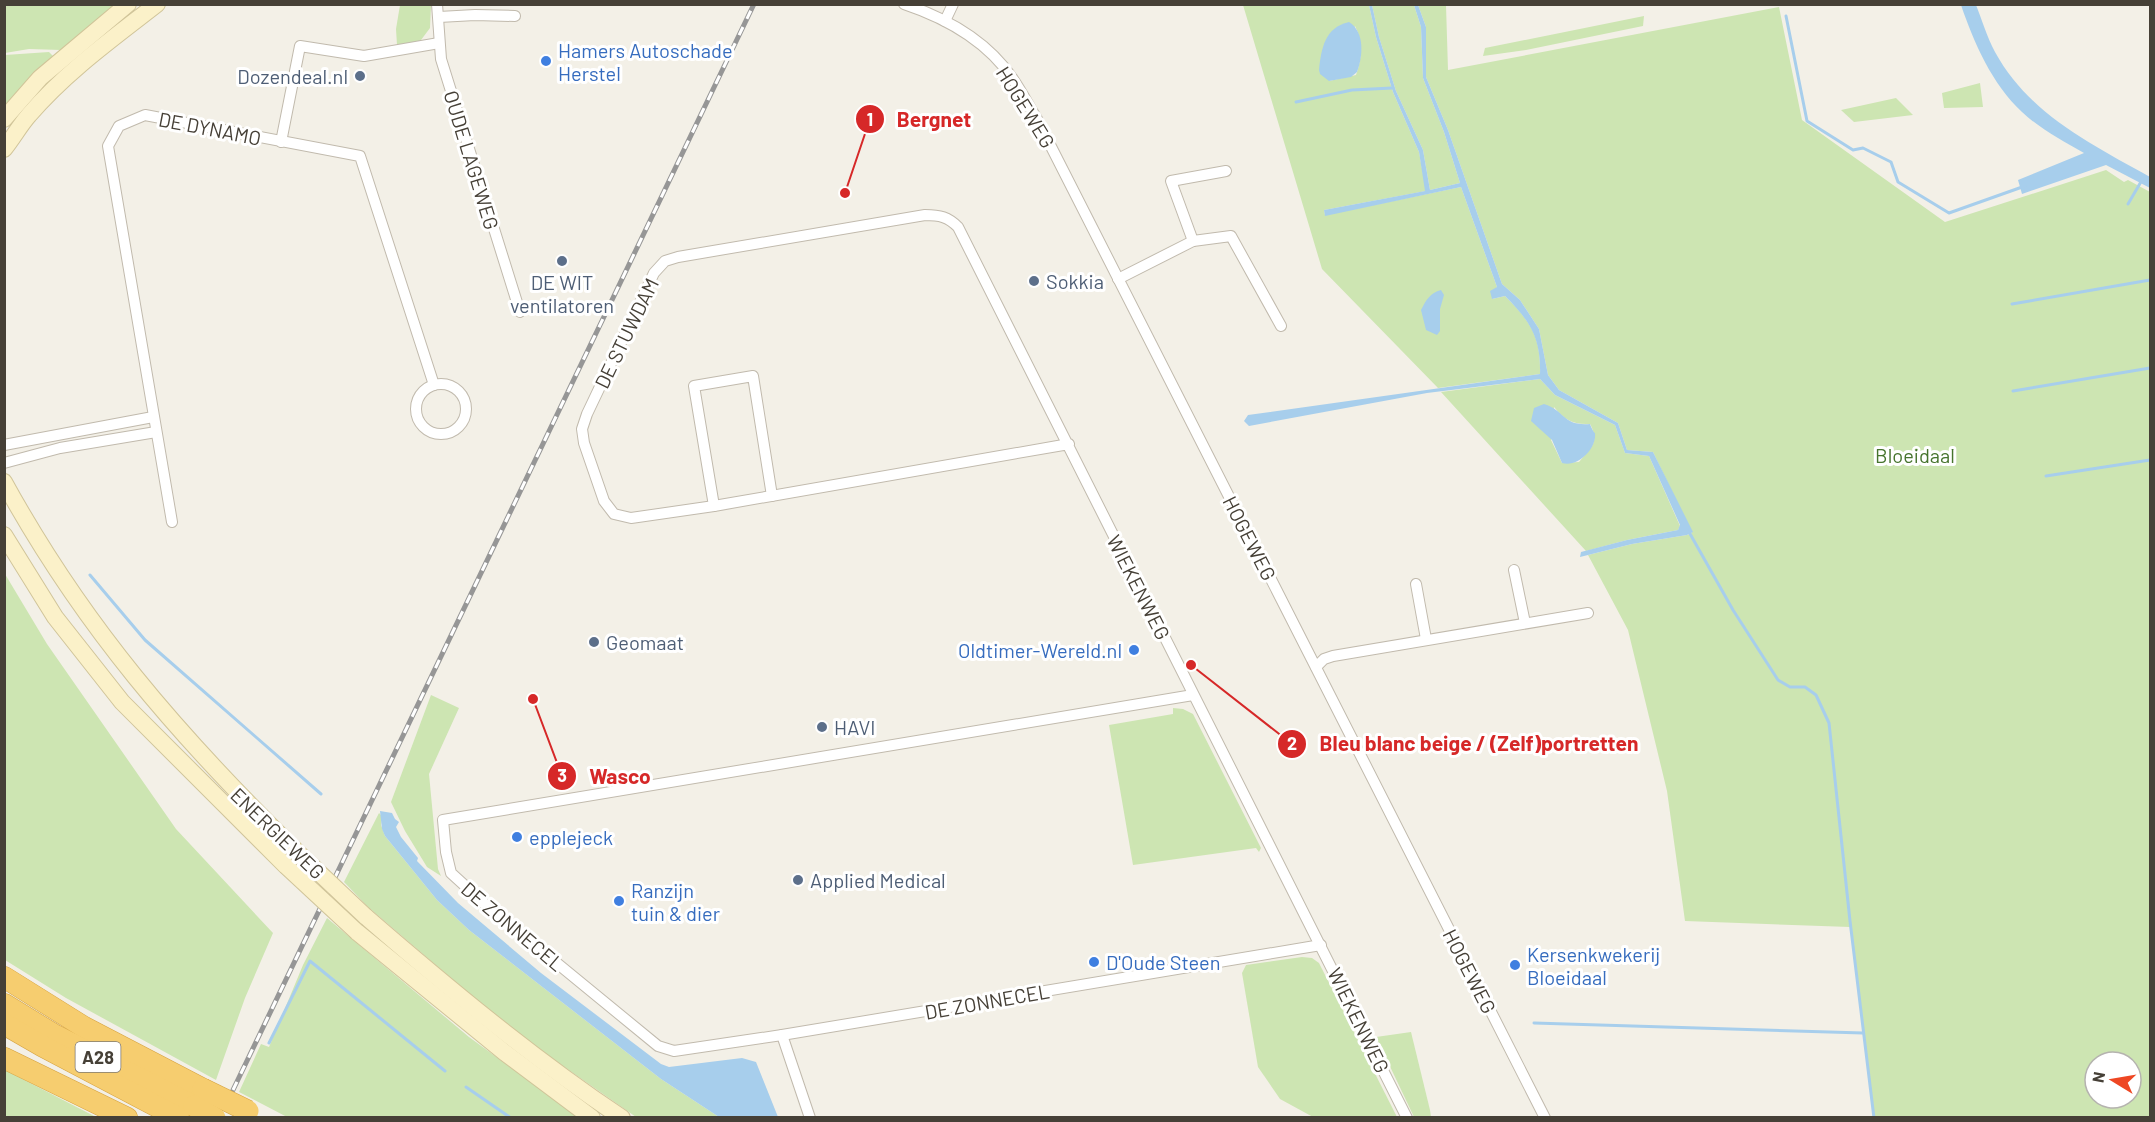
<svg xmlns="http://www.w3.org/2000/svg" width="2155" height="1122" font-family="Barlow,sans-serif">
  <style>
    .green { fill: #cde5b2; fill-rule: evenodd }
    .water { fill: #a7ceec }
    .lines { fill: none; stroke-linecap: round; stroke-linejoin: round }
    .stream { stroke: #a7ceec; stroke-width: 3 }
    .minor-casing { stroke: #c1baad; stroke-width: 12 }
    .secondary-casing { stroke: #d0c499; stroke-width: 18 }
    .motorway-casing { stroke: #d5a240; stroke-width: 22 }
    .minor { stroke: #fff; stroke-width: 10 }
    .secondary { stroke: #fbf1c9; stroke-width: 16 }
    .motorway { stroke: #f6cd6f; stroke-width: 21 }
    .rail-casing { stroke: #969696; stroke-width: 5 }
    .rail { stroke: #fff; stroke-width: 3; stroke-dasharray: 9; stroke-linecap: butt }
    .secondary-bridge-casing { stroke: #d0c499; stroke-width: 18; stroke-linecap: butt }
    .motorway-bridge-casing { stroke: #d5a240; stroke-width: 22; stroke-linecap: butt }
    .secondary-bridge { stroke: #fbf1c9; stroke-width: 16 }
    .motorway-bridge { stroke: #f6cd6f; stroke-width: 21 }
    .shop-dot { fill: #3f7fe0; stroke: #fff; stroke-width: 2 }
    .service-dot { fill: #5c6f8a; stroke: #fff; stroke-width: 2 }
    .labels { text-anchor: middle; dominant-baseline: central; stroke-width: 6; stroke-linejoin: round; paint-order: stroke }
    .shield { fill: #fff; stroke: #7e7973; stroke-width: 1.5 }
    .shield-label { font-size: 18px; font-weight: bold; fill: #464037 }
    .shop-label { font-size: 20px; fill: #366cbe; stroke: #fff; text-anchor: start }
    .service-label { font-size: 20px; fill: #4e5e75; stroke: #fff; text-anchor: start }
    .street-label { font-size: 20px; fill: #464037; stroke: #fff }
    .park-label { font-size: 20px; fill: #46742d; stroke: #fff }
    .leader { fill: none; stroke: #d62828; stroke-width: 2 }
    .callout-dot { fill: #d62828; stroke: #fff; stroke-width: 2 }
    .mark-label { font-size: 18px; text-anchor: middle; font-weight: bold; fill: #fff }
    .callout-label { font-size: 21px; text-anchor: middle; font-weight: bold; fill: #d62828; stroke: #fff; stroke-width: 6; stroke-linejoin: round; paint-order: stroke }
  </style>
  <rect width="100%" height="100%" fill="#f3f0e7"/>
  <g class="green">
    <polygon points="4,5 115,5 61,50 29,49 5,53"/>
    <polygon points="400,5 431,5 430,28 418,44 397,45 396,29"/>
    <path d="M1243,5H1369L1376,37L1393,92L1419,152L1426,191L1324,210L1325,215L1461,187L1497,287L1492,299L1505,296C1531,322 1541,337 1540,374L1438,388L1322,269ZM1355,26C1363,41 1362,59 1356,75L1329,81Z"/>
    <polygon points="1372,5 1414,5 1421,27 1423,78 1444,132 1460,183 1430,190 1423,150 1396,91 1379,37"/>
    <path d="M1418,5H1446L1448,70L1779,7L1802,120L1945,222L2106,170L2124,182L2128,180L2150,192V1117H1874L1850,927L1685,921L1667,791L1628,630L1588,555L1632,544L1687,535L1692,533L1653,452L1627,450L1618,423L1559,390L1548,375L1539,329L1520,300L1502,284L1448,130L1426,77V27ZM2095,1062H2131V1098H2095Z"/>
    <polygon points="1644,16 1643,26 1526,50 1483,56 1485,48"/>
    <polygon points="49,52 54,57 5,109 5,55"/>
    <polygon points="1980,83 1983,107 1944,108 1942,93"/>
    <polygon points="1896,98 1913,115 1854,122 1841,110"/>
    <path d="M1540,379L1555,395L1615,425L1625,453L1649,456L1680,526L1678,530L1627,540L1586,551L1441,392ZM1554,407C1565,420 1573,425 1590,424C1600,442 1591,448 1579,462L1562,463L1551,440Z"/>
    <polygon points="5,574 47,644 176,829 273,933 245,998 216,1080 66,998 5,960"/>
    <polygon points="431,695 459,708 429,774 438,869 441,876 427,867 405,831 391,802"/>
    <polygon points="1173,708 1183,709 1193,714 1261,848 1259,852 1256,848 1133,865 1109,725 1173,714"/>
    <polygon points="379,813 382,816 381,825 385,836 437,900 469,930 661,1079 719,1117 636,1117 543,1052 480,1003 368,907 344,882"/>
    <polygon points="327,918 469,1037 578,1117 287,1117 239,1092 261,1044 269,1047 303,965"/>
    <polygon points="1302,957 1312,958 1319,963 1397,1117 1313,1117 1280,1099 1258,1067 1242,973 1246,965"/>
    <polygon points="1411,1032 1430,1110 1431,1117 1414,1117 1376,1037"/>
    <polygon points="5,1070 96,1117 5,1117"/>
  </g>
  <g class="water">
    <path d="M1369,5H1372L1379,37L1396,91L1423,150L1430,190L1460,183L1444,132L1423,78L1421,27L1414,5H1418L1426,27V77L1448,130L1502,284L1520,300L1539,329L1548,375L1559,390L1618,423L1627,450L1653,452L1693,532L1687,535L1632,544L1580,557L1581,552L1627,540L1678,530L1680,525L1649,456L1625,453L1615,425L1555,395L1540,379L1427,393L1249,426L1244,421L1248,415L1540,374C1541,338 1530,321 1505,296L1492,299L1490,291L1497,287L1461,187L1325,216L1324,210L1425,191L1419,152L1393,92L1376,37Z"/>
    <path d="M1961,5H1976C1982,20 1987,37 1995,52C2029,114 2091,144 2150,177V188L2106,165L2022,194L2018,180L2084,153C2063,141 2040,129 2022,112C1992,84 1974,43 1961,5Z"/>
    <path d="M1349,22C1365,32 1363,56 1357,72L1351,77L1329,81L1320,74L1319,70C1321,49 1325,27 1349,22Z"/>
    <path d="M1441,290L1444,295L1440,309V331L1437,335L1426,330L1421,310C1426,300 1430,293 1441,290Z"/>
    <path d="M1544,404C1566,411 1562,426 1590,424C1590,425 1594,433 1595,433C1597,449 1577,468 1562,463L1552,440L1531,421L1534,408Z"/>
    <polygon points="380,811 392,813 395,819 399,822 396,827 401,837 418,858 417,861 458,903 541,973 661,1064 669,1067 742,1058 756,1062 778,1117 719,1117 661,1079 469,930 437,900 385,836 382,829"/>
  </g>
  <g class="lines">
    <g class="stream">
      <polyline points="1786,16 1807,121 1853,150 1863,148 1891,162 1898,182 1949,213 2025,186"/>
      <polyline points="1296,102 1352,90 1392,88"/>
      <polyline points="2128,204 2142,180"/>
      <polyline points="2012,304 2150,280"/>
      <polyline points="2013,391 2150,368"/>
      <polyline points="2046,476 2150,460"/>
      <polyline points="1689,532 1733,610 1778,680 1790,687 1805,687 1816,695 1829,723 1850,921 1874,1118"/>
      <polyline points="90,575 145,640 321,794"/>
      <polyline points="1534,1023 1863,1033"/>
      <polyline points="269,1043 310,961 445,1071"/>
      <polyline points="466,1087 511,1118"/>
    </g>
    <g class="minor-casing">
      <g id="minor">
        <polyline points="437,4 441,59 520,312"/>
        <path d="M904,4C946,18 988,42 1013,79C1022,92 1029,106 1037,119L1545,1118"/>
        <polyline points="439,17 475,15 515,16"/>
        <polyline points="945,21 953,4"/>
        <polyline points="281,142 300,46 364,56 439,43"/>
        <polyline points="1193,241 1171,181 1226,171"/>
        <polyline points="1118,279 1193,241 1231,236 1281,326"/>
        <circle cx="441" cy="409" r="25"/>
        <path d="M1069,444L714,506L631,518L614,514L604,501L584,443L582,429L587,414L654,273L665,261L678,257L925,215C940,215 948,217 958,227L1407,1118"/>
        <polyline points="4,445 153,417"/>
        <polyline points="4,463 60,448 156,432"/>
        <polyline points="714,506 694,386 753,376 772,496"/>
        <polyline points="172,522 108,146 119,126 145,115 360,156 434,385"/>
        <polyline points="1514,570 1525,623"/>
        <polyline points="1416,584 1426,639"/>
        <polyline points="1316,667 1324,659 1333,656 1588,613"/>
        <polyline points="1193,695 443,820 446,852 451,873 486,905 658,1046 674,1051 782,1035 1321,945"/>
        <polyline points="782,1035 810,1118"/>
      </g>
    </g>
    <g class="secondary-casing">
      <g id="secondary">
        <polyline points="4,119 40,78 128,4"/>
        <path d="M4,149C13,138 20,125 29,115C66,72 112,39 157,4"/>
        <path d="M4,482C83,626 178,735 294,849"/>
        <polyline points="4,535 55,617 122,702 286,866"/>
        <path d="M365,916C447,987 531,1057 622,1118"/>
        <polyline points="357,932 504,1052 592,1118"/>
      </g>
    </g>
    <g class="motorway-casing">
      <g id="motorway">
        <polyline points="4,977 84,1027 203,1089"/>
        <polyline points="4,1004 53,1034 194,1106"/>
        <polyline points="4,1024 42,1046 179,1118"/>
        <polyline points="4,1058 127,1118"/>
      </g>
    </g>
    <use href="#minor" class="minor"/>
    <use href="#secondary" class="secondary"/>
    <use href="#motorway" class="motorway"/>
    <g class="rail-casing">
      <polyline id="rail" points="233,1090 754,4"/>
    </g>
    <use href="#rail" class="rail"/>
    <g class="secondary-bridge-casing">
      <g id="secondary-bridge">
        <polyline points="294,849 365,916"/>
        <polyline points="286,866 357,932"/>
      </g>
    </g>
    <g class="motorway-bridge-casing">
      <g id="motorway-bridge">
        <polyline points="203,1089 248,1111"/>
        <polyline points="194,1106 215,1118"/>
      </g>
    </g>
    <use href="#secondary-bridge" class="secondary-bridge"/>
    <use href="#motorway-bridge" class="motorway-bridge"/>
  </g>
  <g class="shop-dot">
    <circle cx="546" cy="61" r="6"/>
    <circle cx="1134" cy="650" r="6"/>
    <circle cx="517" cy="837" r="6"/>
    <circle cx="619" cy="901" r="6"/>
    <circle cx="1094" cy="962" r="6"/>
    <circle cx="1515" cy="965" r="6"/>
  </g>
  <g class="service-dot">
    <circle cx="360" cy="76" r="6"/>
    <circle cx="562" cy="261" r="6"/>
    <circle cx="1034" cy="281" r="6"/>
    <circle cx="594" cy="642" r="6"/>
    <circle cx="822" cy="727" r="6"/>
    <circle cx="798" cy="880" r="6"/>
  </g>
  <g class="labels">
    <rect class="shield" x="75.5" y="1042" width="45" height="30" rx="4.5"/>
    <g class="shield-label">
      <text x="98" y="1057">A28</text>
    </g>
    <g class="shop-label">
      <text x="558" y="50">Hamers Autoschade<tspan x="558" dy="23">Herstel</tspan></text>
      <text x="1122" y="650" text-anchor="end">Oldtimer-Wereld.nl</text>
      <text x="529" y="837">epplejeck</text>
      <text x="631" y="890">Ranzijn<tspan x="631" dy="23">tuin &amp; dier</tspan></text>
      <text x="1527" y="954">Kersenkwekerij<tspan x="1527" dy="23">Bloeidaal</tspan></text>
      <text x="1106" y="962">D'Oude Steen</text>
    </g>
    <g class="service-label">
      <text x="348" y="76" text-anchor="end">Dozendeal.nl</text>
      <text x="1046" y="281">Sokkia</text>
      <text x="562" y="282" text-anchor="middle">DE WIT<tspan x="562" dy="23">ventilatoren</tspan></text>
      <text x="606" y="642">Geomaat</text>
      <text x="834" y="727">HAVI</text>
      <text x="810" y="880">Applied Medical</text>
    </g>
    <g class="street-label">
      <text transform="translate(1026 107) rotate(58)">HOGEWEG</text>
      <text transform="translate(210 128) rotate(11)">DE DYNAMO</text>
      <text transform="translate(472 160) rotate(73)">OUDE LAGEWEG</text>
      <text transform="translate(626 333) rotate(-64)">DE STUWDAM</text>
      <text transform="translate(1250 538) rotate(63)">HOGEWEG</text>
      <text transform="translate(1139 587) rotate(63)">WIEKENWEG</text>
      <text transform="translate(278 833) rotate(44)">ENERGIEWEG</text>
      <text transform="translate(513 926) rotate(40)">DE ZONNECEL</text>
      <text transform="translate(1470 971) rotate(63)">HOGEWEG</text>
      <text transform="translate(987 1001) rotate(-10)">DE ZONNECEL</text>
      <text transform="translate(1359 1020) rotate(64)">WIEKENWEG</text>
    </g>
    <g class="park-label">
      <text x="1915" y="455">Bloeidaal</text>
    </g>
  </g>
  <path class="leader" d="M845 193L870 119M1191 665L1292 744M533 699L562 776"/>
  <g class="callout-dot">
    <circle cx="845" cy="193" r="6"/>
    <circle cx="1191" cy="665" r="6"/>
    <circle cx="533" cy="699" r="6"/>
    <circle cx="870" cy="119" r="15"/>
    <circle cx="1292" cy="744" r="15"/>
    <circle cx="562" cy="776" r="15"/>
  </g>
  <g class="mark-label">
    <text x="870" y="126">1</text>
    <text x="1292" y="750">2</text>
    <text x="562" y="782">3</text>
  </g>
  <g class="callout-label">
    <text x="934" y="127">Bergnet</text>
    <text x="1479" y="751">Bleu blanc beige / (Zelf)portretten</text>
    <text x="620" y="784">Wasco</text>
  </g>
  <rect width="2155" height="1122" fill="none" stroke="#464037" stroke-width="12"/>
  <g transform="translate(2113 1080) rotate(281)"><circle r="28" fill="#ffffff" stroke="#b5b3af" stroke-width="1.5"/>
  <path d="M0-4.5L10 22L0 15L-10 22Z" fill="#ee4723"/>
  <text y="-9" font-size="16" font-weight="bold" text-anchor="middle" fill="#464037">N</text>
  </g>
</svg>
